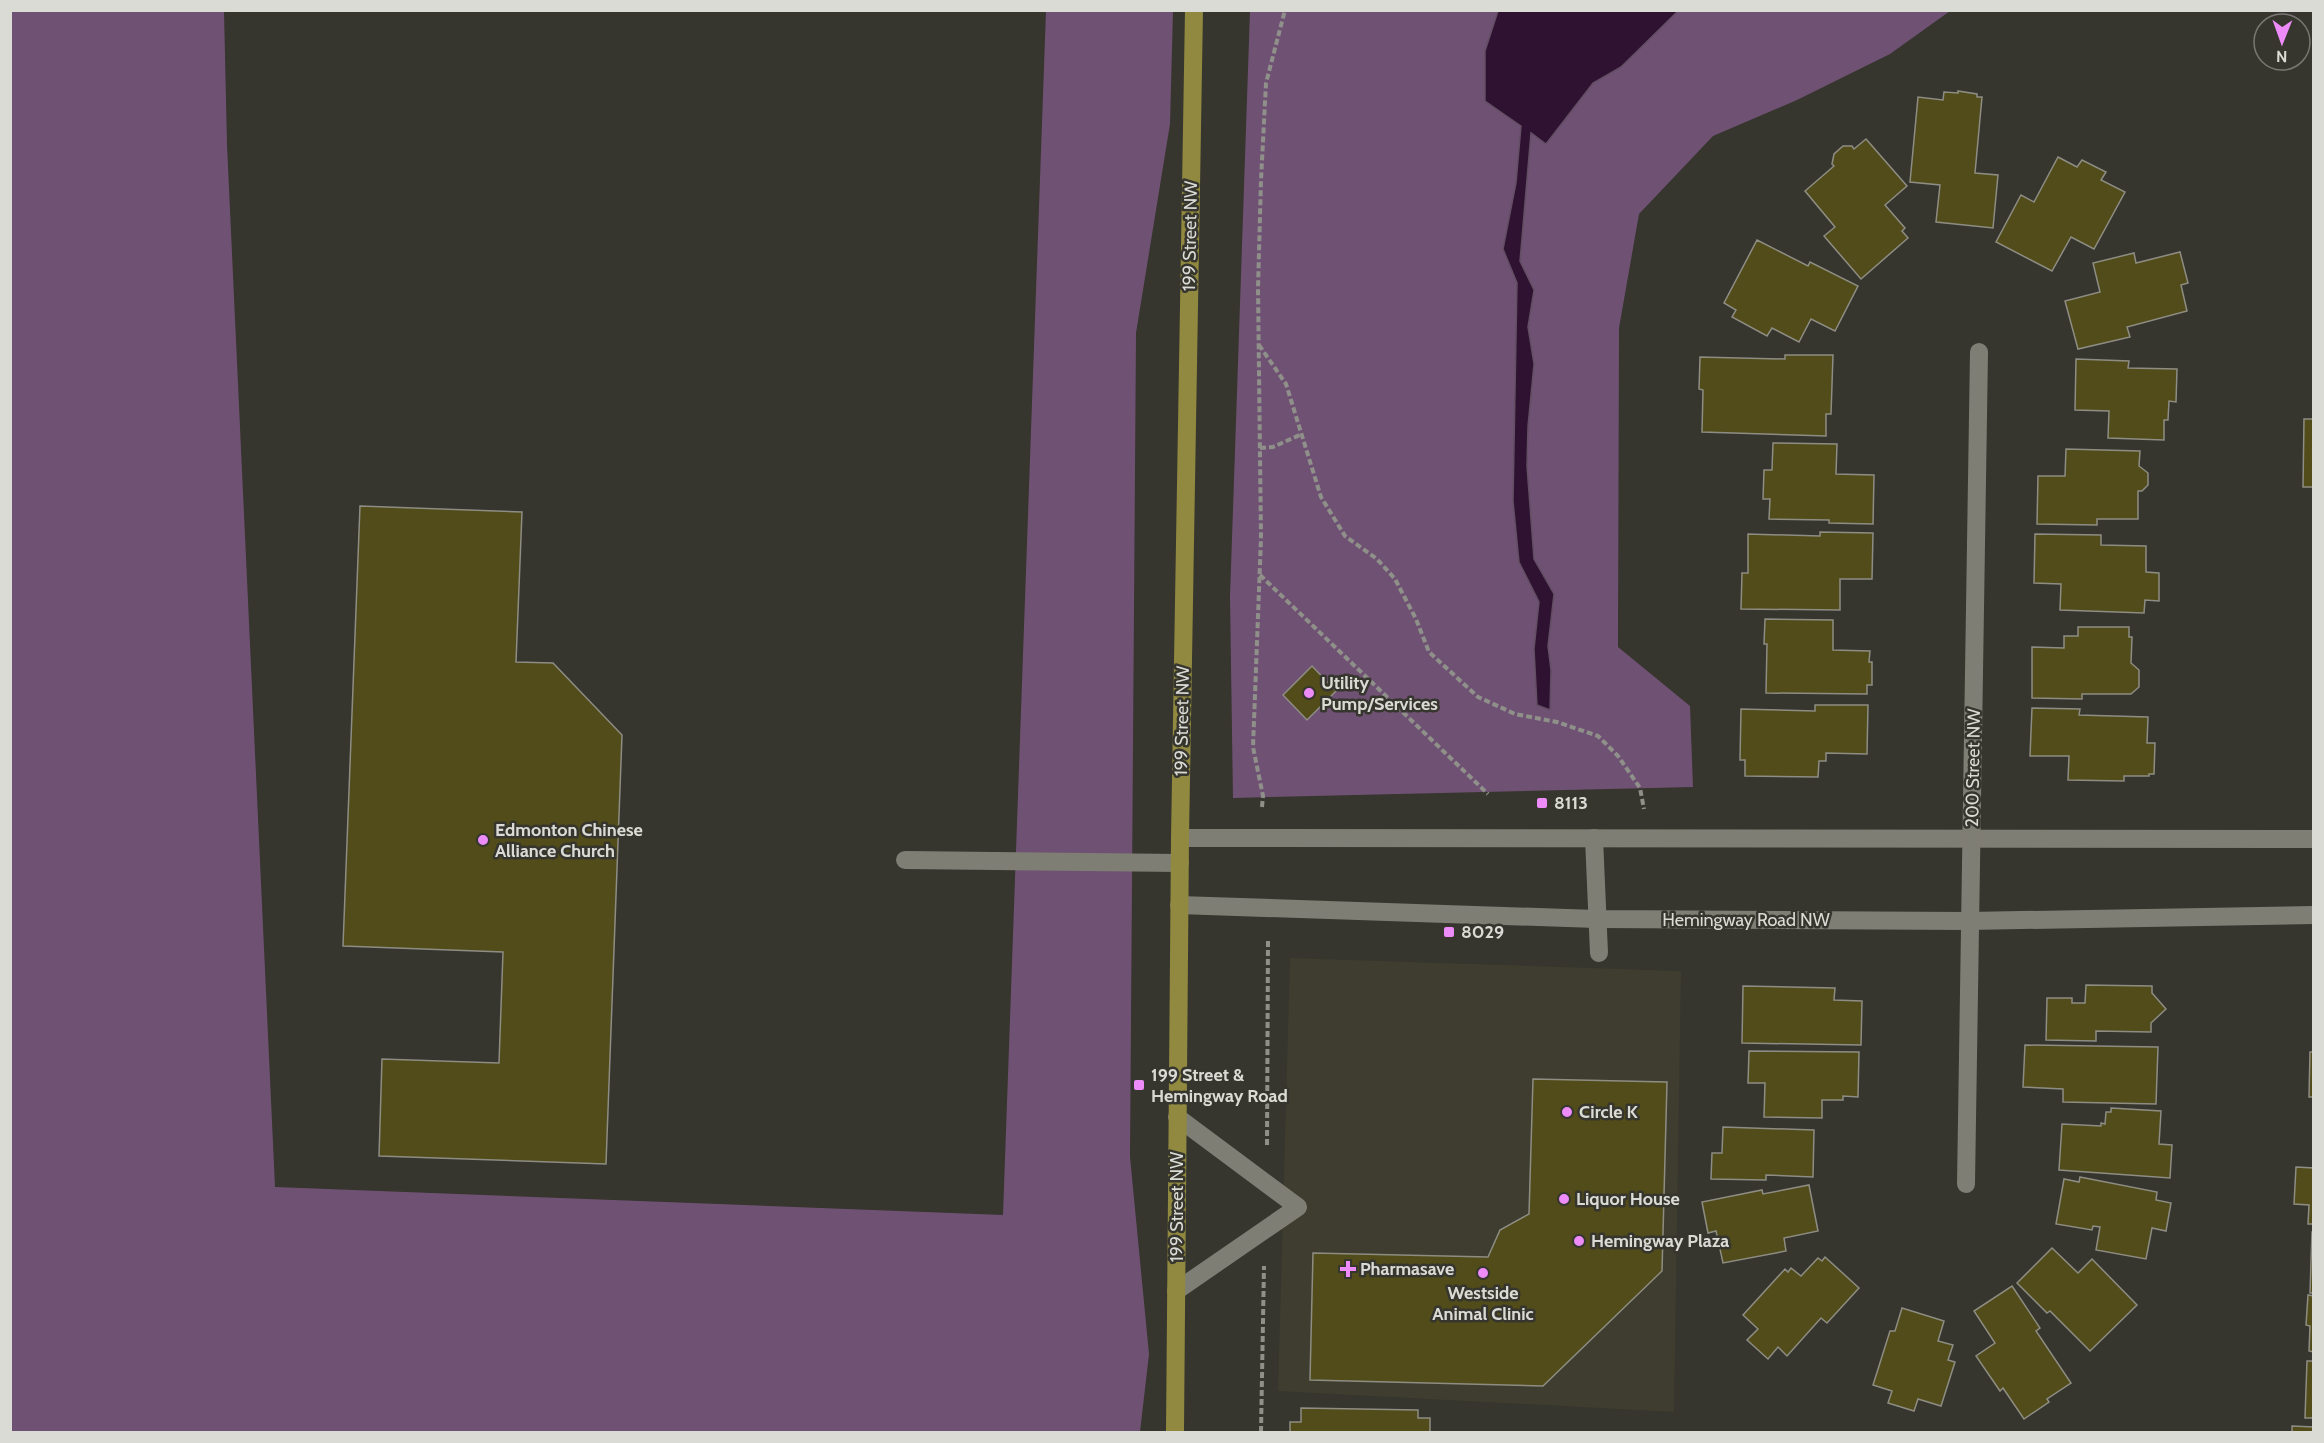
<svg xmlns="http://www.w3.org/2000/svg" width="2324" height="1443" font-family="Cabin,sans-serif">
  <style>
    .built { fill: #3e3d2f }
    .green { fill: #6f5273 }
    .water { fill: #2f1232; stroke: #634e63; stroke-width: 1.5 }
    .building { fill: #514c19; stroke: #8e8d84; stroke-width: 1.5 }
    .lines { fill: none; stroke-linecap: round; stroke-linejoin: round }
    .path { stroke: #90908a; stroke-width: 4; stroke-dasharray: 6 3; stroke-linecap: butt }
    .minor { stroke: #7f7e75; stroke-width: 18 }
    .major { stroke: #90893f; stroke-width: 18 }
    .poi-dot { fill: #ed8cf9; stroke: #36352e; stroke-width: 2 }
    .labels { text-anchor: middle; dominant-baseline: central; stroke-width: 5; stroke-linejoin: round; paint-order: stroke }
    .street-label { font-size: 18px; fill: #dbdbd6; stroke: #36352e }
    .poi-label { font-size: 18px; font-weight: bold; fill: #dbdbd6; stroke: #36352e; text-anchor: start }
  </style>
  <rect width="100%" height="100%" fill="#36352e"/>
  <polygon class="built" points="1290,958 1681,971 1674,1412 1278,1391"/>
  <g class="green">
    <polygon points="10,11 224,11 227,145 275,1187 1003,1215 1046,11 1173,11 1170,124 1136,333 1130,1157 1149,1354 1140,1432 11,1432"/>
    <polygon points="1250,11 1498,11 1485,51 1521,126 1516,183 1503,249 1517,283 1513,501 1519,562 1539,602 1534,649 1550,709 1551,670 1548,646 1554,594 1534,559 1527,466 1528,426 1534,364 1528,327 1534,291 1520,261 1531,132 1546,143 1593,83 1621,67 1678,11 1950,11 1890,54 1797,100 1713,136 1639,214 1619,328 1618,647 1690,706 1693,787 1233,798 1230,597"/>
  </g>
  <polygon class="water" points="1498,11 1678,11 1621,67 1593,83 1546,144 1531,133 1520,261 1534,290 1528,327 1534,364 1528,426 1527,466 1534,559 1554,594 1548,646 1551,670 1550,710 1537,705 1534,649 1539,602 1519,562 1513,501 1517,283 1503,249 1516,183 1521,126 1485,101 1485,51"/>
  <g class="building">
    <polygon points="1958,91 1977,94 1977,97 1982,97 1975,173 1998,175 1993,228 1936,222 1940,185 1910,182 1918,97 1943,100 1944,92 1958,93"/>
    <polygon points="1866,139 1907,186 1885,205 1905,228 1902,231 1908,238 1861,279 1824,236 1835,227 1805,191 1834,166 1832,164 1834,154 1843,146 1852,146 1854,149"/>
    <polygon points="2058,157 2077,167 2082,160 2106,172 2101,180 2125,192 2094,249 2071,237 2052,271 1996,242 2021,195 2034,202"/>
    <polygon points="1757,240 1808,266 1810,262 1858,286 1835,331 1811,319 1799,342 1772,328 1767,336 1732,317 1736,310 1724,303"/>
    <polygon points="2180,252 2188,283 2181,285 2187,311 2127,327 2130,337 2078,349 2065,301 2100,292 2093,263 2134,253 2136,263"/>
    <polygon points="1785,355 1833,355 1831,414 1826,414 1826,436 1702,432 1703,390 1699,389 1700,357 1785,359"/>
    <polygon points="2076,359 2129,361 2128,368 2177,369 2176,402 2169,401 2168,420 2164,420 2164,440 2108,438 2109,411 2075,410"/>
    <polygon points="2304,419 2314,419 2314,487 2303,487"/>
    <polygon points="1773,443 1837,444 1836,474 1874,475 1873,524 1829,523 1829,520 1769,519 1770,499 1763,499 1764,470 1772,470"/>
    <polygon points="2066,449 2140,451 2139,466 2148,473 2148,485 2142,491 2138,491 2138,519 2097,519 2097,525 2037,524 2038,476 2065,476"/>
    <polygon points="360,506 522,512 516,662 553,663 622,735 606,1164 379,1156 382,1059 499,1063 503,952 343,946"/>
    <polygon points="1820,532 1873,533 1872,579 1840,579 1840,610 1741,609 1742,573 1748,573 1748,534 1820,536"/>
    <polygon points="2035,534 2101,535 2101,545 2146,546 2146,572 2159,573 2159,601 2145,600 2144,613 2060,610 2061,584 2034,583"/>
    <polygon points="1765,619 1833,620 1833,650 1870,651 1869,662 1872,662 1872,685 1867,685 1867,694 1766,693 1767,644 1764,644"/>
    <polygon points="2078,627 2129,627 2129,637 2132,637 2131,663 2139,670 2139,687 2131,694 2082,694 2082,699 2032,698 2032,647 2064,648 2064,636 2078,636"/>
    <polygon points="1312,666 1336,691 1307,720 1283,695"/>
    <polygon points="1815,705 1868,705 1867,754 1826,753 1826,761 1819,761 1818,777 1745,776 1745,760 1740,760 1741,709 1815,711"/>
    <polygon points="2032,708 2080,709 2079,715 2148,717 2147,743 2155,743 2154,774 2149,774 2149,776 2124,776 2124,781 2068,780 2069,756 2030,756"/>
    <polygon points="2086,985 2152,986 2152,993 2166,1009 2151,1023 2151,1032 2096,1031 2096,1041 2046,1040 2047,998 2072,998 2072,1003 2085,1003"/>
    <polygon points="1743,986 1835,988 1834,1000 1862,1001 1861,1045 1742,1043"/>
    <polygon points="2025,1045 2158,1047 2156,1104 2063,1102 2063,1089 2023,1087"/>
    <polygon points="1749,1051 1859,1052 1858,1097 1843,1096 1843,1100 1822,1100 1822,1118 1764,1117 1765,1083 1748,1083"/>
    <polygon points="2310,1052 2314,1052 2314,1097 2309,1097"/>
    <polygon points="1533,1079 1667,1082 1662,1271 1543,1386 1310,1380 1313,1253 1488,1257 1500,1230 1529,1214"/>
    <polygon points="2111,1108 2161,1111 2159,1144 2172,1145 2170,1178 2059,1170 2062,1124 2101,1126 2101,1123 2105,1124 2106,1112 2111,1112"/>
    <polygon points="1723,1127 1814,1130 1813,1177 1766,1175 1766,1180 1711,1179 1712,1153 1722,1153"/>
    <polygon points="2296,1167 2314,1168 2314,1224 2308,1224 2309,1205 2294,1204"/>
    <polygon points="2080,1177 2157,1192 2156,1200 2171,1203 2166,1231 2152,1228 2146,1259 2096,1250 2100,1227 2093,1226 2092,1230 2056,1224 2064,1179 2079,1182"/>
    <polygon points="1809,1185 1818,1231 1784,1238 1786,1251 1723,1263 1716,1231 1708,1233 1702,1202 1762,1190 1763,1194"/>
    <polygon points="2312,1232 2314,1232 2314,1293 2310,1293"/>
    <polygon points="2052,1248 2078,1273 2092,1259 2137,1305 2090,1351 2050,1311 2047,1313 2017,1283"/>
    <polygon points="1825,1257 1859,1288 1827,1323 1821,1318 1787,1356 1778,1347 1768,1359 1747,1340 1758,1329 1743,1315 1785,1269 1788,1272 1791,1268 1801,1276 1818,1258 1822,1261"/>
    <polygon points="2012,1286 2040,1328 2036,1331 2071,1383 2047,1399 2049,1402 2024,1419 2003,1388 2000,1391 1976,1356 1995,1343 1974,1311"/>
    <polygon points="2308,1295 2314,1296 2314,1352 2309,1351 2310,1326 2306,1325"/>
    <polygon points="1902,1308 1944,1321 1938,1341 1953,1345 1948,1360 1955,1362 1941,1406 1918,1399 1914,1411 1888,1403 1892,1391 1873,1385 1890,1331 1895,1331"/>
    <polygon points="2307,1361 2314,1361 2314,1418 2305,1418"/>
    <polygon points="1301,1408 1418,1410 1418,1418 1430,1418 1430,1432 1290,1432 1290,1422 1301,1422"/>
    <polygon points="2292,1426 2314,1427 2314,1432 2292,1432"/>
  </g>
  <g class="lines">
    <g class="path">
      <polyline points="1259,345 1286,384 1321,497 1345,536 1377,559 1395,579 1416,619 1429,652 1478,697 1515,714 1557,722 1598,736 1618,756 1640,788 1644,809"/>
      <polyline points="1260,448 1273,447 1302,434"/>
      <polyline points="1260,575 1488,794"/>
      <polyline points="1262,807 1263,796 1253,747 1261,538 1258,288 1261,180 1266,83 1285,10"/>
      <polyline points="1267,1145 1268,939"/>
      <polyline points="1261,1432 1264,1266"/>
    </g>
    <g class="minor">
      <polyline points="1180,838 2314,839"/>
      <polyline points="1594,838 1599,953"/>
      <polyline points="905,860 1180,863"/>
      <polyline points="1179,905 1596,919 1969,921 2314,915"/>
      <polyline points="1966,1184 1979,352"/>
      <polyline points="1176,1291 1298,1207 1177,1117"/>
    </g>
    <polyline class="major" points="1175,1432 1180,838 1194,10"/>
  </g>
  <g class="poi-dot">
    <circle cx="1309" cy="693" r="6"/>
    <rect x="1536" y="797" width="12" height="12" rx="3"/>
    <circle cx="483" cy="840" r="6"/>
    <rect x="1443" y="926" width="12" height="12" rx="3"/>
    <rect x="1133" y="1079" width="12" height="12" rx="3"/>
    <circle cx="1567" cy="1112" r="6"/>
    <circle cx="1564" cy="1199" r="6"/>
    <circle cx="1579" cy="1241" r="6"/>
    <path d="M1345 1260h6v6h6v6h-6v6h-6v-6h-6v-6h6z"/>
    <circle cx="1483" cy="1273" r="6"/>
  </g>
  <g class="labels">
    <g class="street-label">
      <text transform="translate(1190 236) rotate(-89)">199 Street NW</text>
      <text transform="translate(1182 721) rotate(-89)">199 Street NW</text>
      <text transform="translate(1973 768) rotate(-89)">200 Street NW</text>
      <text x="1746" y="920">Hemingway Road NW</text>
      <text transform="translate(1177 1207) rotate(-90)">199 Street NW</text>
    </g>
    <g class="poi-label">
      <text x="1321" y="683">Utility<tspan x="1321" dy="21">Pump/Services</tspan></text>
      <text x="1554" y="803">8113</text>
      <text x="495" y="830">Edmonton Chinese<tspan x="495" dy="21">Alliance Church</tspan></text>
      <text x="1461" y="932">8029</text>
      <text x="1151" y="1075">199 Street &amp;<tspan x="1151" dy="21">Hemingway Road</tspan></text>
      <text x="1579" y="1112">Circle K</text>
      <text x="1576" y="1199">Liquor House</text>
      <text x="1591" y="1241">Hemingway Plaza</text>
      <text x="1360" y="1269">Pharmasave</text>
      <text x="1483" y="1293" text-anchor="middle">Westside<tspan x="1483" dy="21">Animal Clinic</tspan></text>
    </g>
  </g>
  <rect width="2324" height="1443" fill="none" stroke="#dbdbd6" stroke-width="24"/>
  <g transform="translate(2282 42) rotate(181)"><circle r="28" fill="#36352e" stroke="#787771" stroke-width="1.5"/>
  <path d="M0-4.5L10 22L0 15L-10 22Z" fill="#ed8cf9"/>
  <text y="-9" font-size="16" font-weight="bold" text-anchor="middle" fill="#dbdbd6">N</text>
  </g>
</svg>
